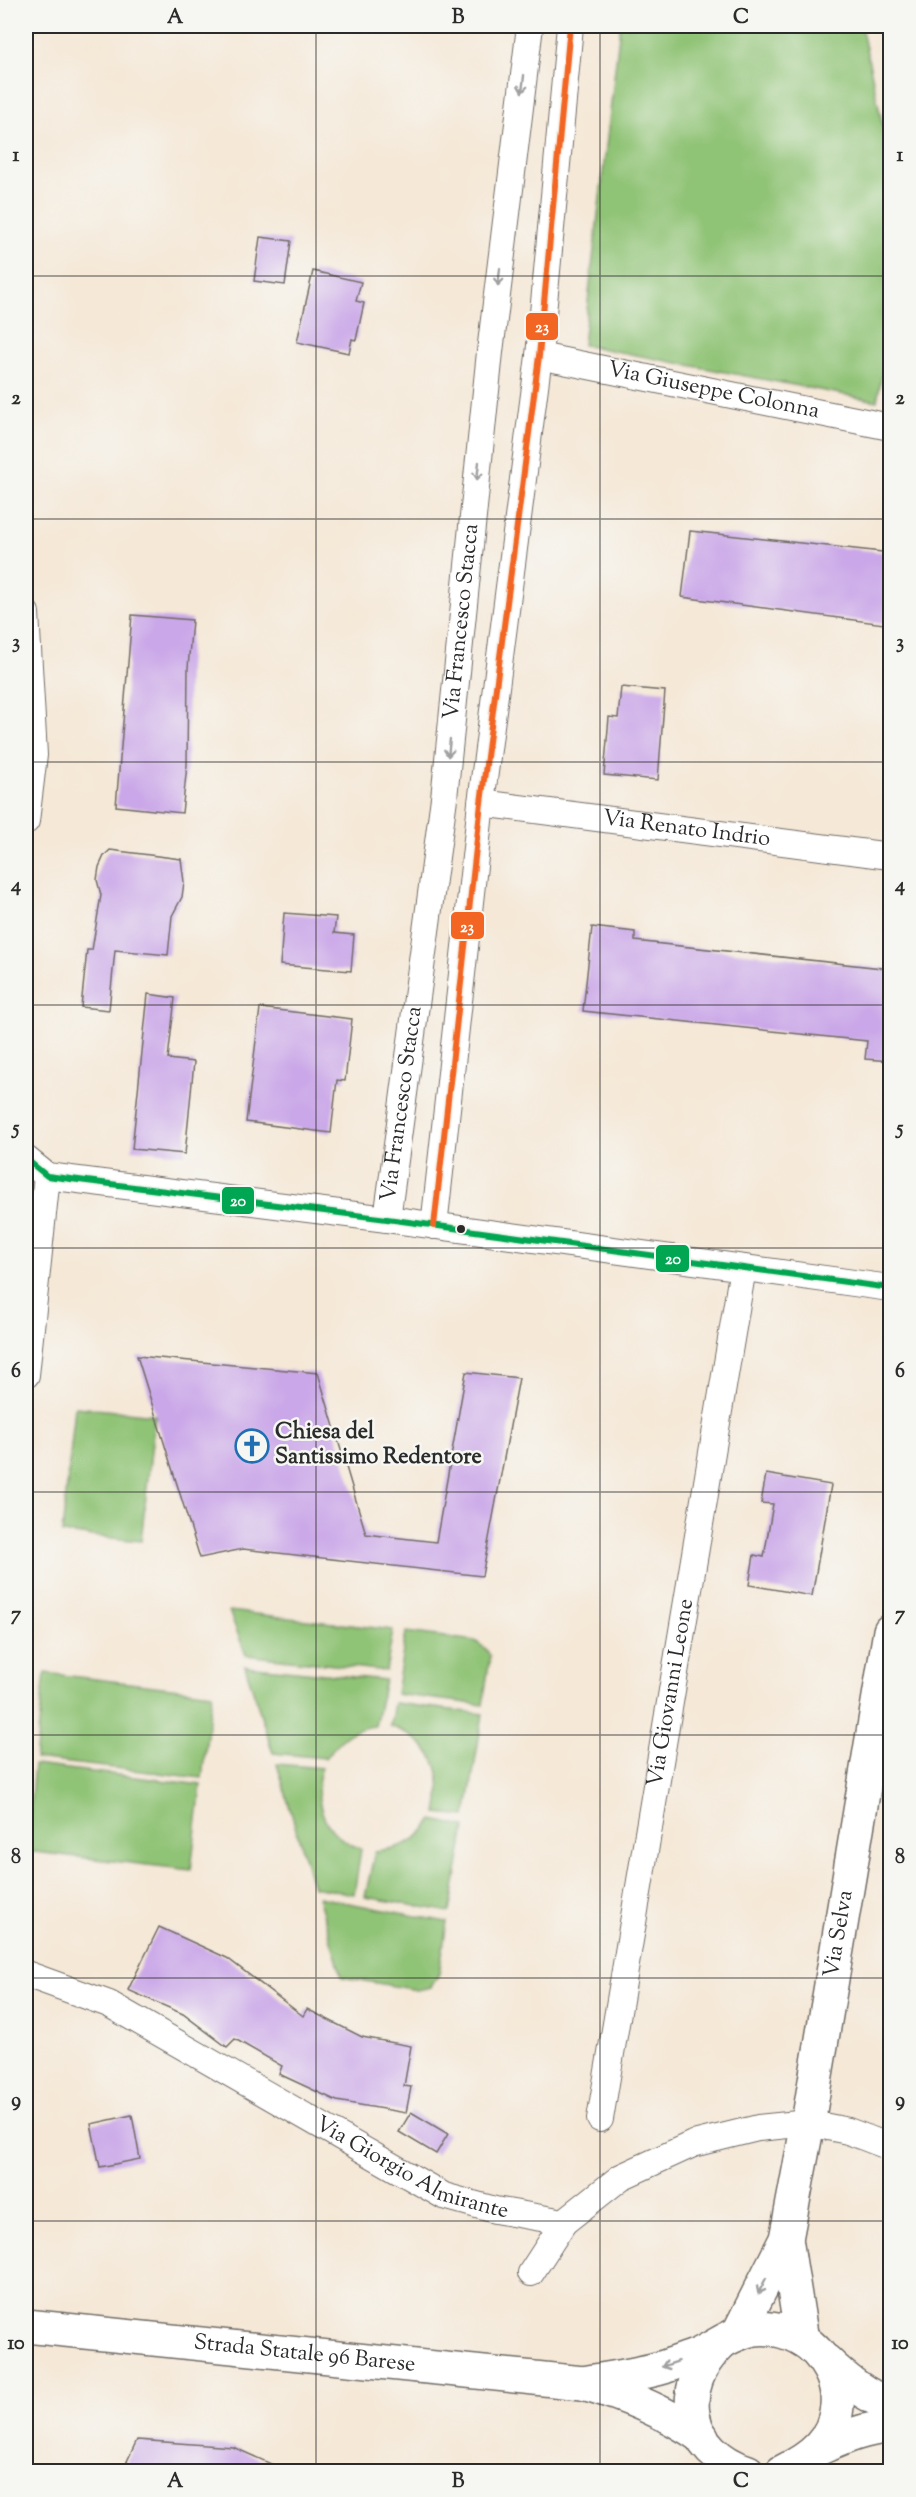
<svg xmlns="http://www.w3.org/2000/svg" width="916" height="2497" font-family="'Sorts Mill Goudy',serif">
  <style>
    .green { fill: #8fc374; stroke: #5d7750; stroke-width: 1.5 }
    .building { fill: #caa7e8 }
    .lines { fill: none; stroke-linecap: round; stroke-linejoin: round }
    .street-casing { stroke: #726d67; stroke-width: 28 }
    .secondary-casing { stroke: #726d67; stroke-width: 36 }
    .primary-casing { stroke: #726d67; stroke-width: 36 }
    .street { stroke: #fff; stroke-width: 26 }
    .secondary { stroke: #fff; stroke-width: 33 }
    .primary { stroke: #fff; stroke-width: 33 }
    .bus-1-casing { stroke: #f6f6f2; stroke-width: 10 }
    .bus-2-casing { stroke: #f6f6f2; stroke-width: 10 }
    .bus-1 { stroke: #00a651; stroke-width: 6 }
    .bus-2 { stroke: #f26522; stroke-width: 6 }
    .oneway { stroke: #a0a0a0 }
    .grid { fill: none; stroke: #2b2b2b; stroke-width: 1.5; stroke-opacity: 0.55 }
    .bus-dot { fill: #2b2b2b; stroke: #f6f6f2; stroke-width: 2 }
    .labels { text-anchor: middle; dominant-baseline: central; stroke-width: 5; stroke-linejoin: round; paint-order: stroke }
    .street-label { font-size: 22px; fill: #2b2b2b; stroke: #f6f6f2 }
    .poi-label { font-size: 22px; font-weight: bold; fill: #2b2b2b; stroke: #f6f6f2; text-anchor: start }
    .line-badge { stroke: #f6f6f2; stroke-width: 2 }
    .badge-label { font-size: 16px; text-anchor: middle; font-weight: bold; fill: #fff }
    .neatline { fill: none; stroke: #2b2b2b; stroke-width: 2 }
    .grid-label { font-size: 20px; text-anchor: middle; font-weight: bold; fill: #2b2b2b }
  </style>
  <rect width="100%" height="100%" fill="#f6f6f2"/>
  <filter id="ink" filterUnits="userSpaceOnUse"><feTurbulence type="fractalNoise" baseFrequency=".0167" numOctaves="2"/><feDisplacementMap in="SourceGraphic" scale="12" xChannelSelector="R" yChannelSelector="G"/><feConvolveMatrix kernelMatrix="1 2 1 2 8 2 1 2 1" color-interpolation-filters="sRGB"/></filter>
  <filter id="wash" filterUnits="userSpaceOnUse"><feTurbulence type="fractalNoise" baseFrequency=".008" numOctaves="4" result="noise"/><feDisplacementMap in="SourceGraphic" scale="24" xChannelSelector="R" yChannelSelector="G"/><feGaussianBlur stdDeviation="1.35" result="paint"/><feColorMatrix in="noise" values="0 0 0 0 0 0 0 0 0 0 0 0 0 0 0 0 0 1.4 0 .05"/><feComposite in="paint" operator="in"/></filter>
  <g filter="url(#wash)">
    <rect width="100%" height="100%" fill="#f5e8d7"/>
    <g class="green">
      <polygon points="620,26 861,26 890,158 890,332 877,401 583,345"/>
      <polygon points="75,1407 155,1415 141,1541 62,1533"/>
      <polygon points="229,1611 393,1630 386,1671 246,1655"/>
      <polygon points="406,1632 475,1641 486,1649 490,1656 483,1705 396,1694"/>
      <path d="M245,1666L385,1680L375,1726C351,1728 340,1740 325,1758L273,1753Z"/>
      <polygon points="45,1673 212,1693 202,1778 35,1759"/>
      <path d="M394,1703L483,1714L466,1816L437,1813C446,1770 433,1741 390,1726Z"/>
      <path d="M277,1764L322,1768C314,1787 319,1816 333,1831C341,1840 351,1845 361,1849L354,1894L313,1887Z"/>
      <polygon points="34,1765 201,1785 191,1870 26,1851"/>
      <path d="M433,1820L465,1827L450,1912L365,1897L375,1851C400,1849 418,1842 433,1820Z"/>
      <polygon points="318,1897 447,1922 439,1974 431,1987 417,1990 342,1977"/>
    </g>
    <g id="blocks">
      <g class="building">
        <polygon points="260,237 291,241 285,285 254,281"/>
        <polygon points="313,271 361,282 356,301 364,303 356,340 352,339 349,353 297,342"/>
        <polygon points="690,531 891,553 891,625 682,597"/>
        <polygon points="132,615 192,620 188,668 187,765 182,813 116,806"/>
        <polygon points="621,687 665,691 658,780 604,775 609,717 618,718"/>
        <polygon points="110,850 181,859 184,882 182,897 172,916 168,955 115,950 109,1010 81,1007 87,950 92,950 101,895 97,880 99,867 104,856"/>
        <polygon points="284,913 336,917 334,933 354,935 351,971 280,965"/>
        <polygon points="592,927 635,932 635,941 891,969 891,1061 865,1059 867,1041 583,1011"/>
        <polygon points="148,994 175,998 168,1059 194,1062 185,1154 132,1149"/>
        <polygon points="260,1008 352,1019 345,1081 337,1080 331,1133 246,1122"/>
        <polygon points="137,1356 318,1373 366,1534 436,1542 466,1372 519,1378 482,1576 243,1549 200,1558"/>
        <polygon points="766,1474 831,1485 812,1596 749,1585 754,1555 764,1557 773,1504 761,1503"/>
        <polygon points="159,1927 227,1958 303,2016 307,2009 362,2037 411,2046 404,2086 411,2087 406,2113 337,2101 279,2074 282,2066 235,2039 227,2047 183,2014 128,1990"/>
        <polygon points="411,2112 448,2134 436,2154 399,2132"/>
        <polygon points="132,2115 140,2159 100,2167 91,2124"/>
        <polygon points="137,2440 233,2447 289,2472 122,2472"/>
      </g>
    </g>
  </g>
  <g filter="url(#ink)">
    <use href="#blocks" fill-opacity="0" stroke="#726d67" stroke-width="1.5"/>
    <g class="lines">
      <g class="street-casing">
        <g id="street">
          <path id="s1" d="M539,356L890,427"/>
          <polyline points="26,613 34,755 26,821"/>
          <path id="s2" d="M481,803L890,856"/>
          <polyline points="26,1159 47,1176 387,1219 890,1288"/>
          <path id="s3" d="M387,1219L444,798L490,352L530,26"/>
          <polyline points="434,1226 481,803 539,356 570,26"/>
          <polyline points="26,1375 47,1176"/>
          <path id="s4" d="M26,1974L109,2004L444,2196L495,2210L564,2222L621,2177L693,2144L758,2128L808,2123L848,2131L890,2147"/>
          <path id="s5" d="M600,2119L743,1268"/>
          <polyline points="531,2273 564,2222"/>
        </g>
      </g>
      <g class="secondary-casing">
        <g id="secondary">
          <polyline points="786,2239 802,2340"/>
          <path id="s6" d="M738,2334L786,2239L808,2123L890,1631"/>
        </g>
      </g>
      <g class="primary-casing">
        <g id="primary">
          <path id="s7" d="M26,2326L583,2383"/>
          <path d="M720,2344C674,2388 686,2452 748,2472"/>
          <path d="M826,2361C845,2380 865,2395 890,2405"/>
          <path d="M702,2437C666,2412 625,2395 583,2383C610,2378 638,2375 664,2367C675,2363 687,2359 698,2355C713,2348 727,2337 743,2332C768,2323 800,2333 817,2352C830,2367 839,2386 837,2406C834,2441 811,2458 782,2472"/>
          <path d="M820,2448C843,2438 865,2428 890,2427"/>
        </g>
      </g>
      <use href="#street" class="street"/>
      <use href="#secondary" class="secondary"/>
      <use href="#primary" class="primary"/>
      <g class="bus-1-casing">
        <polyline id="bus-1" points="26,1159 47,1176 387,1219 890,1288"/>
      </g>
      <g class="bus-2-casing">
        <polyline id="bus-2" points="434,1226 481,803 539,356 570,26"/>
      </g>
      <use href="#bus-1" class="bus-1"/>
      <use href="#bus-2" class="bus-2"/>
    </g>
    <defs><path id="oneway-shaft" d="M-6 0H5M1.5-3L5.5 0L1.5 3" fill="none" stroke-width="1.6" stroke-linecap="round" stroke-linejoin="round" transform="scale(1.5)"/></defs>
    <g class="oneway">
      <use href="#oneway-shaft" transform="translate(523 84) rotate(97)"/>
      <use href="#oneway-shaft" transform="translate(499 277) rotate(97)"/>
      <use href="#oneway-shaft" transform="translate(478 471) rotate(96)"/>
      <use href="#oneway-shaft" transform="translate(449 748) rotate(96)"/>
      <use href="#oneway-shaft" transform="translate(762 2286) rotate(117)"/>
      <use href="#oneway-shaft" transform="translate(670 2364) rotate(161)"/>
    </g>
  </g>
  <path class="grid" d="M316,26V2472M600,26V2472M26,276H890M26,519H890M26,762H890M26,1005H890M26,1248H890M26,1492H890M26,1735H890M26,1978H890M26,2221H890"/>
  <defs>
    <g id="church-ring" transform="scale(1.725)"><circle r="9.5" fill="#f6f6f2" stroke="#1f6fb2" stroke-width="1.5"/><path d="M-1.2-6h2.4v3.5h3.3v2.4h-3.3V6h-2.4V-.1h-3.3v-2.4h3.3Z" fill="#1f6fb2"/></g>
  </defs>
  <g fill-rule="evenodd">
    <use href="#church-ring" x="252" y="1446"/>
  </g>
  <circle class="bus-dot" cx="461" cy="1229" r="5"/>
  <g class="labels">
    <g class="street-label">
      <text stroke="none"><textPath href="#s1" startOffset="178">Via Giuseppe Colonna</textPath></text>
      <text stroke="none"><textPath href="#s3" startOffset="602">Via Francesco Stacca</textPath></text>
      <text stroke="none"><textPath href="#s2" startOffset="207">Via Renato Indrio</textPath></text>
      <text stroke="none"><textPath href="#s3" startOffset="116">Via Francesco Stacca</textPath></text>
      <text stroke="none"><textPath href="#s5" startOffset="432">Via Giovanni Leone</textPath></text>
      <text stroke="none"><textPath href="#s6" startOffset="416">Via Selva</textPath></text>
      <text stroke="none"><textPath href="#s4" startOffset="434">Via Giorgio Almirante</textPath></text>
      <text stroke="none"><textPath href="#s7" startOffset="280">Strada Statale 96 Barese</textPath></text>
    </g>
    <g class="poi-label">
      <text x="275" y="1433">Chiesa del<tspan x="275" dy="25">Santissimo Redentore</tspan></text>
    </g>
  </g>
  <g class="line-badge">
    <rect x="525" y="312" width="34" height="29" rx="6" fill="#f26522"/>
    <rect x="450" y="911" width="35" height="29" rx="6" fill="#f26522"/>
    <rect x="221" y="1186" width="34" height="29" rx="6" fill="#00a651"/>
    <rect x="655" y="1244" width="35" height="29" rx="6" fill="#00a651"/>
  </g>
  <g class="badge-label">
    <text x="542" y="332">23</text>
    <text x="467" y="932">23</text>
    <text x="238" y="1206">20</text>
    <text x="673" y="1264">20</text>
  </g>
  <rect width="916" height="2497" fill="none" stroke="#f6f6f2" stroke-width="66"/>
  <rect x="33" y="33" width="850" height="2431" class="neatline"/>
  <g class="grid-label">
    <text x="175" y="23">A</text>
    <text x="458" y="23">B</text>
    <text x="741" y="23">C</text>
    <text x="16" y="161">1</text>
    <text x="900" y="161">1</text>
    <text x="16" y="404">2</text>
    <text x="900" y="404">2</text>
    <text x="16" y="648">3</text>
    <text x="900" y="648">3</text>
    <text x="16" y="891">4</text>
    <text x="900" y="891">4</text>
    <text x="16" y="1134">5</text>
    <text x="900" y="1134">5</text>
    <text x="16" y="1377">6</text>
    <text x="900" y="1377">6</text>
    <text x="16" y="1620">7</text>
    <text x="900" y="1620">7</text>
    <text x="16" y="1863">8</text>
    <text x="900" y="1863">8</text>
    <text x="16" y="2106">9</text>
    <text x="900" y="2106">9</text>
    <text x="16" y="2349">10</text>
    <text x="900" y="2349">10</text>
    <text x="175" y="2487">A</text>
    <text x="458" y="2487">B</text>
    <text x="741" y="2487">C</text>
  </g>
</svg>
